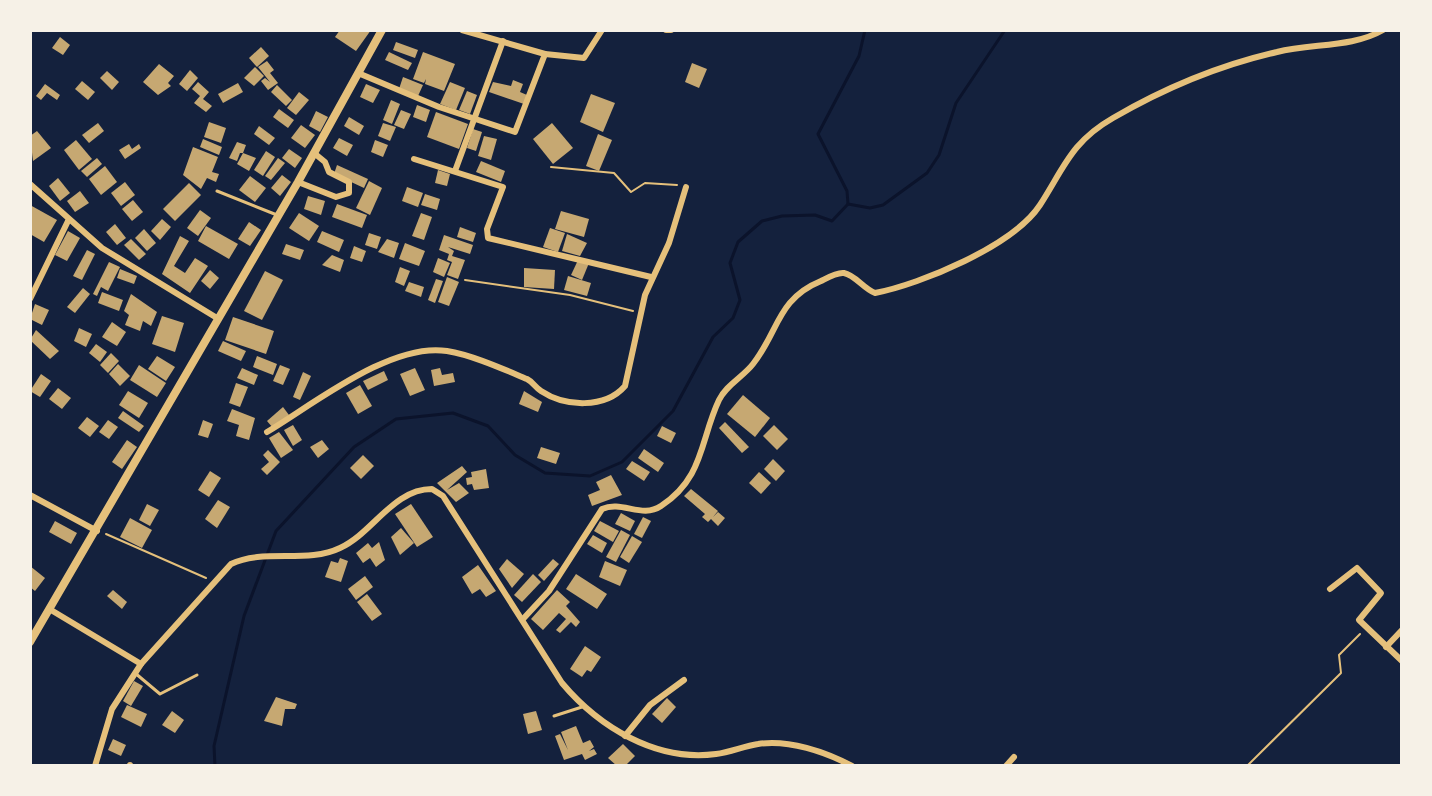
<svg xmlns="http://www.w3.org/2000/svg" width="1432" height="796" font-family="Montserrat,sans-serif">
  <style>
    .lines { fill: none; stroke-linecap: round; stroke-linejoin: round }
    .stream { stroke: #0b132b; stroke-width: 3 }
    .building { fill: #c6a872 }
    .path { stroke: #e5c07b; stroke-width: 2 }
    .service { stroke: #e5c07b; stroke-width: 3 }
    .minor { stroke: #e5c07b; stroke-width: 6 }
    .tertiary { stroke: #e5c07b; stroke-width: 8 }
  </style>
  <rect width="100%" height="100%" fill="#14213d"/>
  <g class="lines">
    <g class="stream">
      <polyline points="848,204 870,208 883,205 927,173 939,155 956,103 1005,30"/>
      <polyline points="215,766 214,746 244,616 276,531 354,447 396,419 453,413 488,426 515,455 545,473 590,476 622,462 673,411 713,337 733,318 740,300 730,263 738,242 762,221 782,216 815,215 832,221 848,204 847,191 818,134 859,56 865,30"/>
    </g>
  </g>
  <g class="building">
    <polygon points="340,30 371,30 356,51 335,37"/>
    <polygon points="60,37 70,45 63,55 52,48"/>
    <polygon points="396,42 418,50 415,58 393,50"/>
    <polygon points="261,47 269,56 257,67 249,58"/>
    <polygon points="389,52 412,63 408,70 385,60"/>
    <polygon points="423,52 455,64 444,91 425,84 426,79 424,83 413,79"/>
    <polygon points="267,61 274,70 270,73 278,83 268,90 261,81 265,78 270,82 258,67"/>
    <polygon points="692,63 707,69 699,88 685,82"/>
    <polygon points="159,64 174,76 168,83 171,86 158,95 143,82"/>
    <polygon points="255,67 264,76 254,86 244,78"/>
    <polygon points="190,70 198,78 187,91 179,84"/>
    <polygon points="107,71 119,82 112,90 100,78"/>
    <polygon points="403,77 423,85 418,96 399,89"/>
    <polygon points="513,80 523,84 520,92 527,95 524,104 489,92 493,82 511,86"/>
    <polygon points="82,81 95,92 88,100 75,89"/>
    <polygon points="198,82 209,92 203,99 212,106 206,112 194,103 200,96 192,89"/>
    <polygon points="450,82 465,88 456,110 440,104"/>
    <polygon points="238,83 243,92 223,103 218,94"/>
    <polygon points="45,84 60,95 57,100 47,93 41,100 36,96"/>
    <polygon points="366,84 380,90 373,103 360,97"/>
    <polygon points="277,85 292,100 286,106 271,92"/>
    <polygon points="467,91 477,95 470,114 459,110"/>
    <polygon points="299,92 309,100 296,115 287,108"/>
    <polygon points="591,94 615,103 603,132 580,122"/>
    <polygon points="391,100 400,104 392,124 383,120"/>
    <polygon points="417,105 430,110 426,122 413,117"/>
    <polygon points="279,109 294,120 288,128 273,117"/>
    <polygon points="401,110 411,114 404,129 394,125"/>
    <polygon points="316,111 328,117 320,132 309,126"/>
    <polygon points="436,112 468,124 459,149 427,137"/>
    <polygon points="349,117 364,126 359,135 344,126"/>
    <polygon points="209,122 226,128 221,143 204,137"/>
    <polygon points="98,123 104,131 89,143 82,135"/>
    <polygon points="383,123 396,127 390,141 378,136"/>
    <polygon points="552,123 573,148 553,164 533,139"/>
    <polygon points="301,125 315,135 305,148 291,138"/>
    <polygon points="259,126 275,138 269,145 254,134"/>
    <polygon points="473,129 482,132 476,151 467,148"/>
    <polygon points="37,131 51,148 33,161 30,136"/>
    <polygon points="598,134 612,140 599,171 586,166"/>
    <polygon points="484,136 497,139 491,160 478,156"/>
    <polygon points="339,138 353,145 347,156 333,148"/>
    <polygon points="203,139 222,147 219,155 200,147"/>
    <polygon points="76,140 92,159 79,170 64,150"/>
    <polygon points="375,140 388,145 383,157 371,152"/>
    <polygon points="237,142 246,145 243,153 256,158 249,171 237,164 243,153 240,153 237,161 229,158"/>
    <polygon points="129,144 132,149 139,144 141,148 125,159 119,150"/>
    <polygon points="193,147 218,157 212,172 219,174 216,182 207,178 201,189 183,175"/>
    <polygon points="289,149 302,158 295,168 282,158"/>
    <polygon points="266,151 275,157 263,176 254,170"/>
    <polygon points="97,158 102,164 87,177 81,171"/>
    <polygon points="278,158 285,163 271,180 265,176"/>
    <polygon points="481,161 505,171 501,182 476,172"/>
    <polygon points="337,165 368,179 364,188 334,174"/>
    <polygon points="105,166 117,182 101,195 89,179"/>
    <polygon points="438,170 450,174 447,186 435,183"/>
    <polygon points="282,175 291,182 280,196 271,188"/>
    <polygon points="250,176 266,188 255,202 239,190"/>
    <polygon points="58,178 70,193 60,201 49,186"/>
    <polygon points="369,181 382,188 370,215 356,208"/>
    <polygon points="125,182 135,195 121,206 111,193"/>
    <polygon points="189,183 201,195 175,221 163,209"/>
    <polygon points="407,187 423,193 418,207 402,201"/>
    <polygon points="80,191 89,203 75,212 67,201"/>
    <polygon points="425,194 440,199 437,210 421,205"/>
    <polygon points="308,196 325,201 321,215 304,209"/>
    <polygon points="133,200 143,212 132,221 122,209"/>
    <polygon points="337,204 367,215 362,228 332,217"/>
    <polygon points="30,205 57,220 44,242 30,234"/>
    <polygon points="200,210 211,218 198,236 187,228"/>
    <polygon points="561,211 589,219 584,237 555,229"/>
    <polygon points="299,213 319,226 309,241 289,228"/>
    <polygon points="421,213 432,217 424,240 412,236"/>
    <polygon points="162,219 171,227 160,240 151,231"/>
    <polygon points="249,222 261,230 250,246 238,239"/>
    <polygon points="115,224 126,238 117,245 106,232"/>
    <polygon points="206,226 238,244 229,259 198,241"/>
    <polygon points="460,227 476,233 473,242 457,237"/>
    <polygon points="550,228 565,233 558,252 543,247"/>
    <polygon points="144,229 156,243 147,251 135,238"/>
    <polygon points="68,231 80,238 67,261 55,255"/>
    <polygon points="322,231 344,240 339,252 317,242"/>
    <polygon points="369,233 381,237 377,249 365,245"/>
    <polygon points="567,234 587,243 580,256 562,251"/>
    <polygon points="444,235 473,245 470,254 448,247 454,251 452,256 465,260 458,279 447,275 452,262 447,260 449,254 439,250"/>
    <polygon points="180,236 189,241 174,266 185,273 195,258 208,266 190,293 162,274"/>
    <polygon points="131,239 146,254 139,260 124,245"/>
    <polygon points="387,239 399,243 394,258 378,252"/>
    <polygon points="405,243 425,251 419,266 399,259"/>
    <polygon points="286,244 304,250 300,260 282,254"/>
    <polygon points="354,246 366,251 362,262 350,258"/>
    <polygon points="87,250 95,254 82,280 73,276"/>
    <polygon points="332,255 344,260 340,272 322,265"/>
    <polygon points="438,258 450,263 444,277 433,272"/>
    <polygon points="579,258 589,263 582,280 571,275"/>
    <polygon points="109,262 120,267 108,291 101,287 97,296 93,294"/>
    <polygon points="400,267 410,271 404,286 395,282"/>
    <polygon points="524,268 555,270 554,289 524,287"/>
    <polygon points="120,269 137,276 134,284 117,278"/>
    <polygon points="210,270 219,278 210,289 201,281"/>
    <polygon points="265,271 283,280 262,320 244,311"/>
    <polygon points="568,276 591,283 587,296 564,290"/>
    <polygon points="447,277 459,282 449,306 438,302"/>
    <polygon points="436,279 443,281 435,303 428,300"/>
    <polygon points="409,282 424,287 421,297 405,291"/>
    <polygon points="83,288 90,294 75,313 67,307"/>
    <polygon points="102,292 123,300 119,311 98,303"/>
    <polygon points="131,294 157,312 151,326 143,321 140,331 125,325 129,315 124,311"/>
    <polygon points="35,304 49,310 42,325 30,319"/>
    <polygon points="162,316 184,323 175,352 152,344"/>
    <polygon points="233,317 274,331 266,354 225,340"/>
    <polygon points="112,322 126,332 117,346 102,337"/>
    <polygon points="79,328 92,334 86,347 74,341"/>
    <polygon points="36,330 59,351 50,359 30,340"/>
    <polygon points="223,341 246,351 241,361 218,351"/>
    <polygon points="96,344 107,352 100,362 89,353"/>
    <polygon points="111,353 119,361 108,373 100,365"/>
    <polygon points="157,356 175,367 166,381 148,369"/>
    <polygon points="257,356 277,364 273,375 253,367"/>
    <polygon points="118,364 130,376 120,386 109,374"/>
    <polygon points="139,365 166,383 157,397 130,380"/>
    <polygon points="280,365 290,369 283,385 273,381"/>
    <polygon points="242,368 258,375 254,385 237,378"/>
    <polygon points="415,368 425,390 410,396 400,374"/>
    <polygon points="440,368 442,375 453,373 455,382 434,386 431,370"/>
    <polygon points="384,371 388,380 368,390 363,381"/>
    <polygon points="303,372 311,376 300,400 293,397"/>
    <polygon points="41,374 51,381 40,397 30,391"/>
    <polygon points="236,383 248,387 240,407 229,403"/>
    <polygon points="360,385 372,406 358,414 346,393"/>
    <polygon points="58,388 71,398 62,409 49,399"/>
    <polygon points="128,391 148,403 139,418 119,405"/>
    <polygon points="524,391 542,402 538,412 519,404"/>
    <polygon points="743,395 770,418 755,437 727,414"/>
    <polygon points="283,407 289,415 273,428 267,421"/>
    <polygon points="232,409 255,418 249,440 236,436 239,425 227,421"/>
    <polygon points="123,411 144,426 139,432 118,418"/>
    <polygon points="87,417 99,426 90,437 78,428"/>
    <polygon points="108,420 118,427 109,439 99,432"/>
    <polygon points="203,420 213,424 208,438 198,435"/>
    <polygon points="725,422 749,447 742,453 719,428"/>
    <polygon points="293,425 302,440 293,446 284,430"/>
    <polygon points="774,425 788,439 777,450 763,436"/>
    <polygon points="662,426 676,433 671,443 657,436"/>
    <polygon points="279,432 293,450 281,458 269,438"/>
    <polygon points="127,440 137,447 122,469 112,462"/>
    <polygon points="322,440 329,449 318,458 310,447"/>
    <polygon points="541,447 560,453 556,464 537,458"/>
    <polygon points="644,449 664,463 658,472 638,458"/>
    <polygon points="268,450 280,462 267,475 261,469 269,462 263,455"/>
    <polygon points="363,455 374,466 361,479 350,468"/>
    <polygon points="773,459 785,471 776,481 764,469"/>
    <polygon points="632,461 650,472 644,481 626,469"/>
    <polygon points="462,466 467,472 447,490 459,483 469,493 456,502 437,483"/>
    <polygon points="486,469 489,488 474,490 472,484 467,485 466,478 472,477 471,472"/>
    <polygon points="210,471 221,478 209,497 198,490"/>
    <polygon points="759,472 771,483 761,494 749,483"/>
    <polygon points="611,475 622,495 592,506 588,495 600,490 596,482"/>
    <polygon points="691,489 718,511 713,517 718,512 725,518 718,526 711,519 708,522 702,517 705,514 684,496"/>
    <polygon points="218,500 230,507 217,528 205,519"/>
    <polygon points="147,504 159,510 150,526 139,520"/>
    <polygon points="411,504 433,537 417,547 395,514"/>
    <polygon points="621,513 635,521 630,531 615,524"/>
    <polygon points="643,517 651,521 642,538 634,534"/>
    <polygon points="130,518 152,530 142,548 120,537"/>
    <polygon points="55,521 77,533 71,544 49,532"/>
    <polygon points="600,521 619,531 613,542 594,531"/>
    <polygon points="401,528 414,543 400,555 391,537"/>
    <polygon points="621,530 630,535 616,562 606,557"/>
    <polygon points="593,535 607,543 602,553 587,544"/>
    <polygon points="632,536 642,542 629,563 620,557"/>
    <polygon points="379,542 385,560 376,567 370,558 363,563 356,553 368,543 372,548"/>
    <polygon points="340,558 348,561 341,582 325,577 331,561 338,563"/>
    <polygon points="507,559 524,574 512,588 499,569"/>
    <polygon points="553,559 559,564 544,581 538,575"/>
    <polygon points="605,561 627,570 620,586 599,577"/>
    <polygon points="478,565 496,591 486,597 480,589 472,594 462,577"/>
    <polygon points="30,566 45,578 35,591 30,587"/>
    <polygon points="533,574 541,582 522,602 514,595"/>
    <polygon points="576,574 607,594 597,609 566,589"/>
    <polygon points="365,576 373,587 356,600 348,589"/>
    <polygon points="113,590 127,602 122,609 107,596"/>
    <polygon points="557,590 570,602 566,606 580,622 576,627 571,622 560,633 556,630 566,619 559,613 543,630 531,619"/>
    <polygon points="367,594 382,614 372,621 357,602"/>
    <polygon points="585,646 601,657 591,672 587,670 582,677 570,669"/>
    <polygon points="134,681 143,686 131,706 123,701"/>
    <polygon points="276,697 297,704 295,709 285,709 282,726 264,721"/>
    <polygon points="667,698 676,707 662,723 652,714"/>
    <polygon points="127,705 147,714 141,727 121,717"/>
    <polygon points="172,711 184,720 175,733 162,725"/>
    <polygon points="536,711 542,730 528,734 523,714"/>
    <polygon points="576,726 583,743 590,740 594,747 589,751 594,749 597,754 585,760 582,754 564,760 555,736 560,734 568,750 561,732"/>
    <polygon points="113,739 126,745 121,756 108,750"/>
    <polygon points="623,744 635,756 625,766 617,766 608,758"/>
  </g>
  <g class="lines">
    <g class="path">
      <polyline points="551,167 614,173 631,192 645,183 677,185"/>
      <polyline points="465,280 570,295 633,311"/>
      <polyline points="106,534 206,578"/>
      <polyline points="1247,766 1341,673 1339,655 1360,634"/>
    </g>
    <g class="service">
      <polyline points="217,191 277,215"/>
      <polyline points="135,673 160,694 197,675"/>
      <polyline points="554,716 582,707"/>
    </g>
    <g class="minor">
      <polyline points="666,30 671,30"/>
      <polyline points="545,54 584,58 602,30"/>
      <polyline points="358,73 439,107 515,132 545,54 462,30"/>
      <polyline points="414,159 503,187 487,229 488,238 651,277"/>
      <polyline points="455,171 503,41"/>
      <polyline points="298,182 336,197 349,193 349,182 329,172 325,162 314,153"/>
      <polyline points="30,184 102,248 217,318"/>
      <polyline points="30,299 68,221"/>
      <path d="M267,432C314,404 391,342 447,351C472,355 503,369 527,379C533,382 535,387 541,391C565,407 605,409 625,386L645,295L669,243L686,187"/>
      <polyline points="30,495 97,531"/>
      <polyline points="1330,589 1357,568 1381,593 1359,620 1402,661"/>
      <path d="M51,610L141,664L231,564C264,548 307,564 340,548C373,533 393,489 432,489L443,496L562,683C599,727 656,762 716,754C731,752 744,746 758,744C788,739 826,752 852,766"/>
      <path d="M523,619L549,591L602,509C622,500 642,519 661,506C704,478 700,440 719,400C726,385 743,377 753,364C779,331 777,299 821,281C827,278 837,272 844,273C855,275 864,289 875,293C921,284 1013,246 1040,205C1064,168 1071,142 1113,118C1163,89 1220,65 1277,52C1312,43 1352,48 1383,30"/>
      <polyline points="1386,647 1402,630"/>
      <polyline points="625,736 650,705 684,680"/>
      <polyline points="95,766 112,709 141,664"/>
      <polyline points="130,766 130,765"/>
      <polyline points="1006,766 1014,757"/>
    </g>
    <polyline class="tertiary" points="30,642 298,182 382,30"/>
  </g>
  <rect width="1432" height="796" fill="none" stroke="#f6f1e7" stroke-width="64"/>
</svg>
